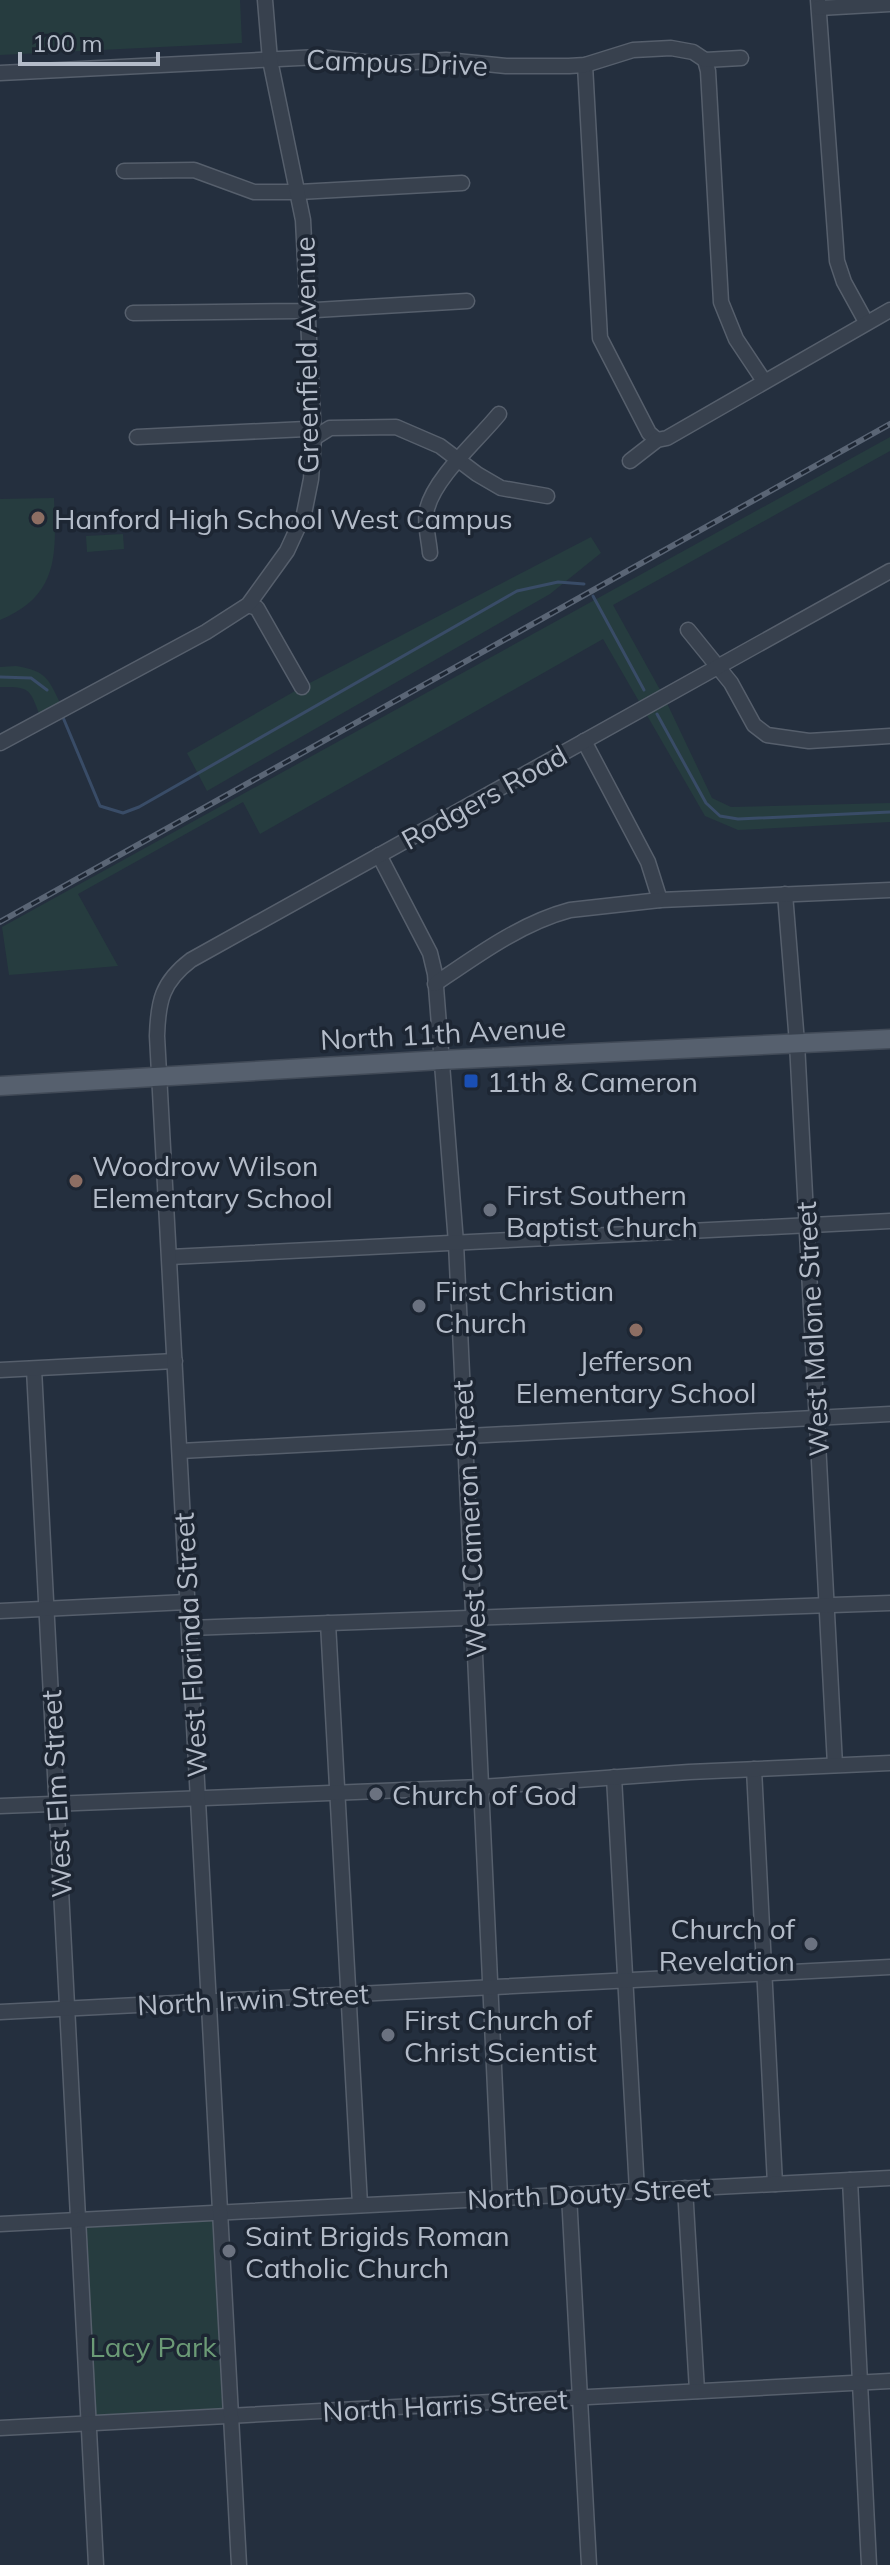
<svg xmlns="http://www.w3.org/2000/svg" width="890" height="2565" font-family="Mulish,sans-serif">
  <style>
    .green { fill: #263c3f }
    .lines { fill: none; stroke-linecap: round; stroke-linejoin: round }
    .stream { stroke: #394c67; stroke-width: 3 }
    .minor-casing { stroke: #565f6c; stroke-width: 17 }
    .major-casing { stroke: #414a57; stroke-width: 21 }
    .minor { stroke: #38414e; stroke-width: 14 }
    .major { stroke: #56606e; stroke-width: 18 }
    .rail-casing { stroke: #5a6575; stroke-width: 6 }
    .rail { stroke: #1d2633; stroke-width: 3; stroke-dasharray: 9; stroke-linecap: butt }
    .education-dot { fill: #8d6e63; stroke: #1d2633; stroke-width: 3 }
    .transit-dot { fill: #1a4fb4; stroke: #1d2633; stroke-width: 3 }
    .worship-dot { fill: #6b7280; stroke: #1d2633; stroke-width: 3 }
    .labels { text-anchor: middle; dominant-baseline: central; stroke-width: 7; stroke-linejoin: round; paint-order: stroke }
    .street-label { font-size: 28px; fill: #b4bcc9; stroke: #1d2633 }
    .poi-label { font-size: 28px; fill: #b4bcc9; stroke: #1d2633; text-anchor: start }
    .park-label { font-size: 28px; fill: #6b9a76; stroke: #1d2633 }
  </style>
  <rect width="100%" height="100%" fill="#242f3e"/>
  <g class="green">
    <polygon points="0,0 240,0 242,43 0,55"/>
    <polygon points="890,437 890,451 613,605 664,697 712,798 731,807 890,803 890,822 738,830 705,816 603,639 260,834 243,802 78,894 118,966 9,975 2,927"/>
    <path d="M54,498C56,553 60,595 0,620V499Z"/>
    <polygon points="123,534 124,549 87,552 86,536"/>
    <polygon points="591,537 601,553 550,594 207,791 187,753 302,687"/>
    <path d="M16,666C49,671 49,681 63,709L42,720C29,691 34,686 0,687V667Z"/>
    <polygon points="219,2213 225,2416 89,2424 78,2220"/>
  </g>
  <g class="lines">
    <g class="stream">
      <polyline points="593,596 644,690"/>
      <polyline points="0,677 31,678 47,690"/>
      <polyline points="657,714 706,803 720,816 738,819 890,812"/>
      <polyline points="62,715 100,806 123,813 139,807 517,591 558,582 584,584"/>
    </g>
    <g class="minor-casing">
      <g id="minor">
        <polyline points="818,0 837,261 844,282 866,322"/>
        <polyline points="819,8 890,4"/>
        <polyline points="705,60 708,71 721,302 736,339 764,381"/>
        <polyline points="585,65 600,338 649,433 657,440"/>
        <polyline points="0,73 319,57 382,64 446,60 506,66 569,66 585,65 633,50 671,48 693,52 705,60 741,58"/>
        <polyline points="124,171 194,170 254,192 299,192 462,183"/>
        <polyline points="133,313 299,311 467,301"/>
        <polyline points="137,437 306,429 314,438 330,428 396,427 440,446 477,474 501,488 547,496"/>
        <polyline points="630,461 657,440 667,438 890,310"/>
        <path d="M430,553C429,540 424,523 427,509C435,477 478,440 499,414"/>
        <polyline points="248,605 257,608 302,687"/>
        <polyline points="688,630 731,683 754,725 767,735 809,741 890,736"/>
        <polyline points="584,741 648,862 660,900"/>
        <polyline points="0,743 206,632 248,605 287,551 304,514 311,479 314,438 303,220 270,60 265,0"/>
        <polyline points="379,855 430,953 435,974 456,1243 500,2197"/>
        <polyline points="785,894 797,1043 835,1765"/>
        <path d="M435,984C476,956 521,923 570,910L660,900L890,890"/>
        <polyline points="170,1257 890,1221"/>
        <polyline points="34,1369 96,2565"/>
        <polyline points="0,1370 175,1361"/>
        <polyline points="180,1451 890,1414"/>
        <polyline points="0,1611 187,1602"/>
        <polyline points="328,1623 360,2205"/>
        <polyline points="189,1628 890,1603"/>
        <polyline points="754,1769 775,2184"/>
        <polyline points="614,1777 637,2191"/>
        <polyline points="0,1806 481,1787 689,1772 890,1763"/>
        <polyline points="0,2012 890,1967"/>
        <polyline points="850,2180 869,2565"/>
        <polyline points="685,2188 697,2391"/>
        <polyline points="569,2195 589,2565"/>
        <polyline points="0,2224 890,2178"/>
        <polyline points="0,2428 890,2381"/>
        <path d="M239,2565L157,1036C158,1001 162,982 191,960L890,571"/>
      </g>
    </g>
    <g class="major-casing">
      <polyline id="major" points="0,1086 441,1060 890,1039"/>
    </g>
    <use href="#minor" class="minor"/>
    <use href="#major" class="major"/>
    <g class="rail-casing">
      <polyline id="rail" points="0,922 890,424"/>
    </g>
    <use href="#rail" class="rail"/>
  </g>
  <g class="education-dot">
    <circle cx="38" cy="518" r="8"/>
    <circle cx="76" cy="1181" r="8"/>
    <circle cx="636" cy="1330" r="8"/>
  </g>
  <rect class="transit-dot" x="463" y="1073" width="16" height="16" rx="4"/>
  <g class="worship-dot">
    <circle cx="490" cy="1210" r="8"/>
    <circle cx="419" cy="1306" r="8"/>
    <circle cx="376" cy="1794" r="8"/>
    <circle cx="811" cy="1944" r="8"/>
    <circle cx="388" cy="2035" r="8"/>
    <circle cx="229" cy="2251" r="8"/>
  </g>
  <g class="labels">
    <g class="street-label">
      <text transform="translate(397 62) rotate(2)">Campus Drive</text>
      <text transform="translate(306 355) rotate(-91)">Greenfield Avenue</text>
      <text transform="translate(484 797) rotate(-29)">Rodgers Road</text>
      <text transform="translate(443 1033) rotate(-3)">North 11th Avenue</text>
      <text transform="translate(812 1329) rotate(-93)">West Malone Street</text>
      <text transform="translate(469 1519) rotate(-93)">West Cameron Street</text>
      <text transform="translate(190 1645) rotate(-93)">West Florinda Street</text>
      <text transform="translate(56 1794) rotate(-93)">West Elm Street</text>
      <text transform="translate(253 1999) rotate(-3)">North Irwin Street</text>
      <text transform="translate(589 2193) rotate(-3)">North Douty Street</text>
      <text transform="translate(445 2405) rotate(-3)">North Harris Street</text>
    </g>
    <g class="poi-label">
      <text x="54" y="518">Hanford High School West Campus</text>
      <text x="487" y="1081">11th &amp; Cameron</text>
      <text x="92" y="1165">Woodrow Wilson<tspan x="92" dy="32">Elementary School</tspan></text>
      <text x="506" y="1194">First Southern<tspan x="506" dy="32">Baptist Church</tspan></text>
      <text x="435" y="1290">First Christian<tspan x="435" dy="32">Church</tspan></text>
      <text x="636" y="1360" text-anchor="middle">Jefferson<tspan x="636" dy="32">Elementary School</tspan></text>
      <text x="392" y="1794">Church of God</text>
      <text x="795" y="1928" text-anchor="end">Church of<tspan x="795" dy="32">Revelation</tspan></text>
      <text x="404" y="2019">First Church of<tspan x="404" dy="32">Christ Scientist</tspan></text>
      <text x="245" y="2235">Saint Brigids Roman<tspan x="245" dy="32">Catholic Church</tspan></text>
    </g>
    <g class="park-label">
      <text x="153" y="2346">Lacy Park</text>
    </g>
  </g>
  <path d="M20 52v12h138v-12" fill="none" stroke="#b4bcc9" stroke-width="4"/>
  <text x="32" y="52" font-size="24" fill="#b4bcc9" stroke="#1d2633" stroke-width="6" paint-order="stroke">100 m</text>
</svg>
